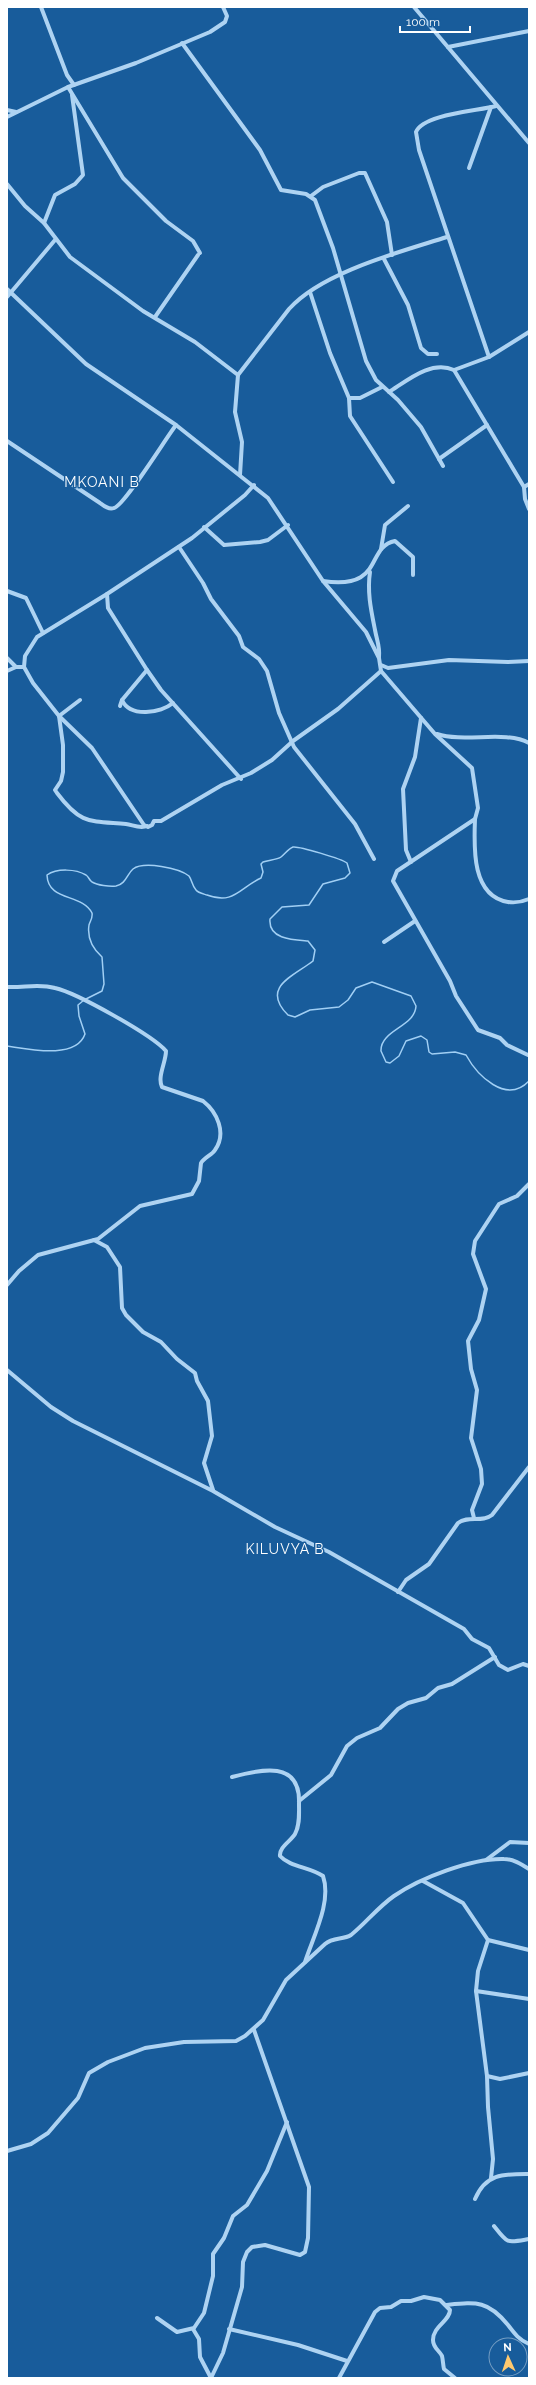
<svg xmlns="http://www.w3.org/2000/svg" width="536" height="2385" font-family="Raleway,sans-serif">
  <style>
    .lines { fill: none; stroke-linecap: round; stroke-linejoin: round }
    .stream { stroke: #a1cff4; stroke-width: 1.5 }
    .minor { stroke: #aed3f2; stroke-width: 4 }
    .labels { text-anchor: middle; dominant-baseline: central; stroke-width: 3; stroke-linejoin: round; paint-order: stroke }
    .quarter-label { font-size: 14px; letter-spacing: 1px; fill: #fff; stroke: #185c9b }
  </style>
  <rect width="100%" height="100%" fill="#185c9b"/>
  <g class="lines">
    <path class="stream" d="M7,1046C28,1049 76,1060 85,1034L79,1016L78,1005L84,1000L102,991L104,984L102,957C93,949 87,938 89,925C90,921 93,918 92,913C82,893 48,902 47,875C57,868 76,869 86,875C89,877 89,880 92,882C97,885 110,887 116,886C126,884 127,874 133,869C144,861 179,868 189,876C192,880 192,886 196,890C198,893 204,894 207,895C234,905 239,888 261,878L263,872L261,864L263,862C268,860 277,860 281,857C285,854 288,849 293,847C299,846 342,859 347,863L350,873L345,878L323,884L309,905L282,907L270,919C268,940 295,940 308,941L315,950L313,961C294,976 260,987 288,1015L295,1017L310,1010L339,1007L348,1000L356,988L372,982L411,996L416,1006C415,1027 380,1030 381,1051L386,1062L390,1063L399,1056L406,1041L421,1036L427,1040L429,1052L432,1054L455,1052L466,1055C477,1075 506,1105 529,1081"/>
    <g class="minor">
      <polyline points="41,7 67,75 74,85"/>
      <polyline points="414,7 529,143"/>
      <polyline points="182,43 260,150 281,190 306,194 315,200 333,248 366,361 376,380 398,400 421,427 443,466"/>
      <polyline points="448,47 529,31"/>
      <polyline points="68,87 123,178 166,221 193,241 200,253"/>
      <polyline points="7,110 16,112"/>
      <polyline points="7,117 68,87 136,63 210,32 225,22 227,16 223,7"/>
      <polyline points="469,168 491,107"/>
      <polyline points="7,184 25,206 44,223 70,257 143,311 195,342 238,375"/>
      <polyline points="311,196 323,187 359,173 365,173 387,222 392,255"/>
      <polyline points="44,223 55,195 75,184 83,175 72,95"/>
      <polyline points="384,259 408,305 421,348 428,354 437,354"/>
      <polyline points="7,289 86,364 176,425 268,498 323,581 366,632 379,658 381,671 435,734 472,768 478,808 475,819 397,871 393,881 450,981 456,996 478,1030 500,1038 507,1045 528,1055"/>
      <polyline points="310,292 330,353 349,398 360,398 382,387"/>
      <polyline points="7,297 55,240"/>
      <polyline points="155,317 198,255"/>
      <path d="M489,357L419,150L416,132C423,114 478,111 496,106"/>
      <polyline points="454,370 489,357 529,332"/>
      <path d="M389,392C408,380 431,360 454,370L524,487L525,499L529,509"/>
      <polyline points="349,398 350,416 393,482"/>
      <path d="M7,441L100,503C104,506 109,510 114,508C124,506 166,438 176,425"/>
      <polyline points="439,459 487,425"/>
      <path d="M240,475L242,442L235,412L238,375L289,309C322,272 400,252 447,237"/>
      <polyline points="524,487 529,484"/>
      <polyline points="204,527 224,545 260,542 268,540 288,525"/>
      <polyline points="179,547 203,583 211,599 239,636 243,647 259,659 267,671 279,713 294,747 355,824 374,859"/>
      <polyline points="381,549 385,525 408,506"/>
      <path d="M370,572C367,592 371,610 375,630C377,641 380,646 379,657"/>
      <path d="M323,581C385,590 365,547 395,541L413,557V575"/>
      <polyline points="7,591 26,598 43,633"/>
      <polyline points="107,594 108,608 147,670 161,690 241,779"/>
      <polyline points="7,658 16,667"/>
      <polyline points="381,665 388,668 449,660 508,662 529,661"/>
      <polyline points="24,667 25,656 37,637 107,594 192,538 245,495 254,485"/>
      <polyline points="7,671 16,667 24,667 33,683 59,716 92,748 144,825 148,827 152,825 154,821 161,821 222,785 251,773 272,760 293,741 338,709 381,671"/>
      <path d="M80,700L59,716L63,745V772L61,781L55,790L57,793C81,825 90,821 126,824C133,825 140,829 147,826"/>
      <path d="M122,700C130,718 161,713 173,703"/>
      <polyline points="120,706 122,700 147,670"/>
      <path d="M437,734C465,743 505,730 529,743"/>
      <path d="M475,819C474,846 471,896 508,902C515,903 522,902 529,899"/>
      <polyline points="411,862 406,850 403,789 415,757 421,718"/>
      <polyline points="384,942 415,921"/>
      <path d="M7,987C24,988 38,983 55,988C77,993 152,1035 166,1051C166,1062 157,1077 162,1087L203,1101C217,1112 227,1133 215,1150C212,1155 205,1157 201,1163L199,1181L192,1194L140,1206L98,1239L38,1255L19,1271L7,1285"/>
      <polyline points="94,1240 107,1247 120,1267 122,1308 126,1315 143,1332 161,1342 177,1359 195,1373 197,1381 208,1401 212,1436 204,1463 213,1490"/>
      <polyline points="7,1370 51,1407 73,1421 213,1491 275,1527 329,1552 464,1629 472,1639 489,1648 499,1665 508,1670 523,1664 529,1666"/>
      <polyline points="474,1518 472,1510 482,1484 481,1469 471,1438 477,1390 471,1369 468,1341 479,1320 486,1289 473,1254 475,1241 499,1204 517,1196 529,1184"/>
      <path d="M398,1592L406,1580L429,1564L458,1523C468,1515 482,1523 492,1515L529,1467"/>
      <path d="M232,1777C261,1769 301,1760 299,1804C299,1814 300,1825 295,1834C291,1841 279,1847 280,1856C290,1867 310,1867 323,1876C332,1902 313,1937 305,1962"/>
      <polyline points="299,1801 331,1775 347,1746 357,1738 380,1728 398,1709 408,1703 426,1698 438,1688 452,1684 495,1657"/>
      <polyline points="486,1860 510,1842 529,1843"/>
      <polyline points="423,1881 463,1903 488,1940 529,1950"/>
      <polyline points="488,1940 478,1971 476,1991 487,2076 488,2107 493,2159 491,2178"/>
      <polyline points="476,1991 529,1999"/>
      <polyline points="487,2076 500,2079 529,2073"/>
      <path d="M7,2151L31,2144L48,2133L78,2098L89,2073L108,2062L145,2048L184,2042L236,2041L245,2036L263,2020L286,1980L325,1944C333,1937 343,1940 351,1935C366,1923 378,1907 394,1896C420,1878 472,1858 504,1859C513,1859 521,1864 529,1869"/>
      <path d="M475,2199C486,2173 504,2174 529,2174"/>
      <path d="M494,2226C508,2244 506,2243 529,2239"/>
      <path d="M446,2305C476,2302 488,2300 508,2325C514,2333 519,2340 529,2344"/>
      <polyline points="157,2318 177,2332 194,2328 204,2313 213,2276 213,2254 224,2238 233,2216 247,2205 267,2171 287,2122"/>
      <polyline points="193,2329 199,2339 200,2357 211,2378"/>
      <polyline points="229,2329 298,2345 347,2361"/>
      <polyline points="211,2378 223,2353 242,2287 243,2262 247,2252 252,2247 265,2245 300,2255 305,2252 308,2238 309,2187 254,2030"/>
      <path d="M339,2378L375,2312L380,2308L391,2307L401,2301H411L424,2297L440,2300L450,2310C450,2321 433,2326 433,2340C433,2348 439,2350 442,2356C443,2360 443,2365 444,2369L455,2378"/>
    </g>
  </g>
  <g class="labels">
    <g class="quarter-label">
      <text x="102" y="482">MKOANI B</text>
      <text x="285" y="1549">KILUVYA B</text>
    </g>
  </g>
  <rect width="536" height="2385" fill="none" stroke="#ffffff" stroke-width="16"/>
  <g transform="translate(508 2357) rotate(357)"><circle r="19" fill="#185c9b" stroke="#749dc3"/>
  <path d="M0-3L7 15L0 10L-7 15Z" fill="#ffc96f"/>
  <text y="-6" font-size="11" font-weight="bold" text-anchor="middle" fill="#ffffff">N</text>
  </g>
  <path d="M400 26v6h70v-6" fill="none" stroke="#ffffff" stroke-width="2"/>
  <text x="406" y="26" font-size="12" fill="#ffffff" stroke="#185c9b" stroke-width="3" paint-order="stroke">100 m</text>
</svg>
